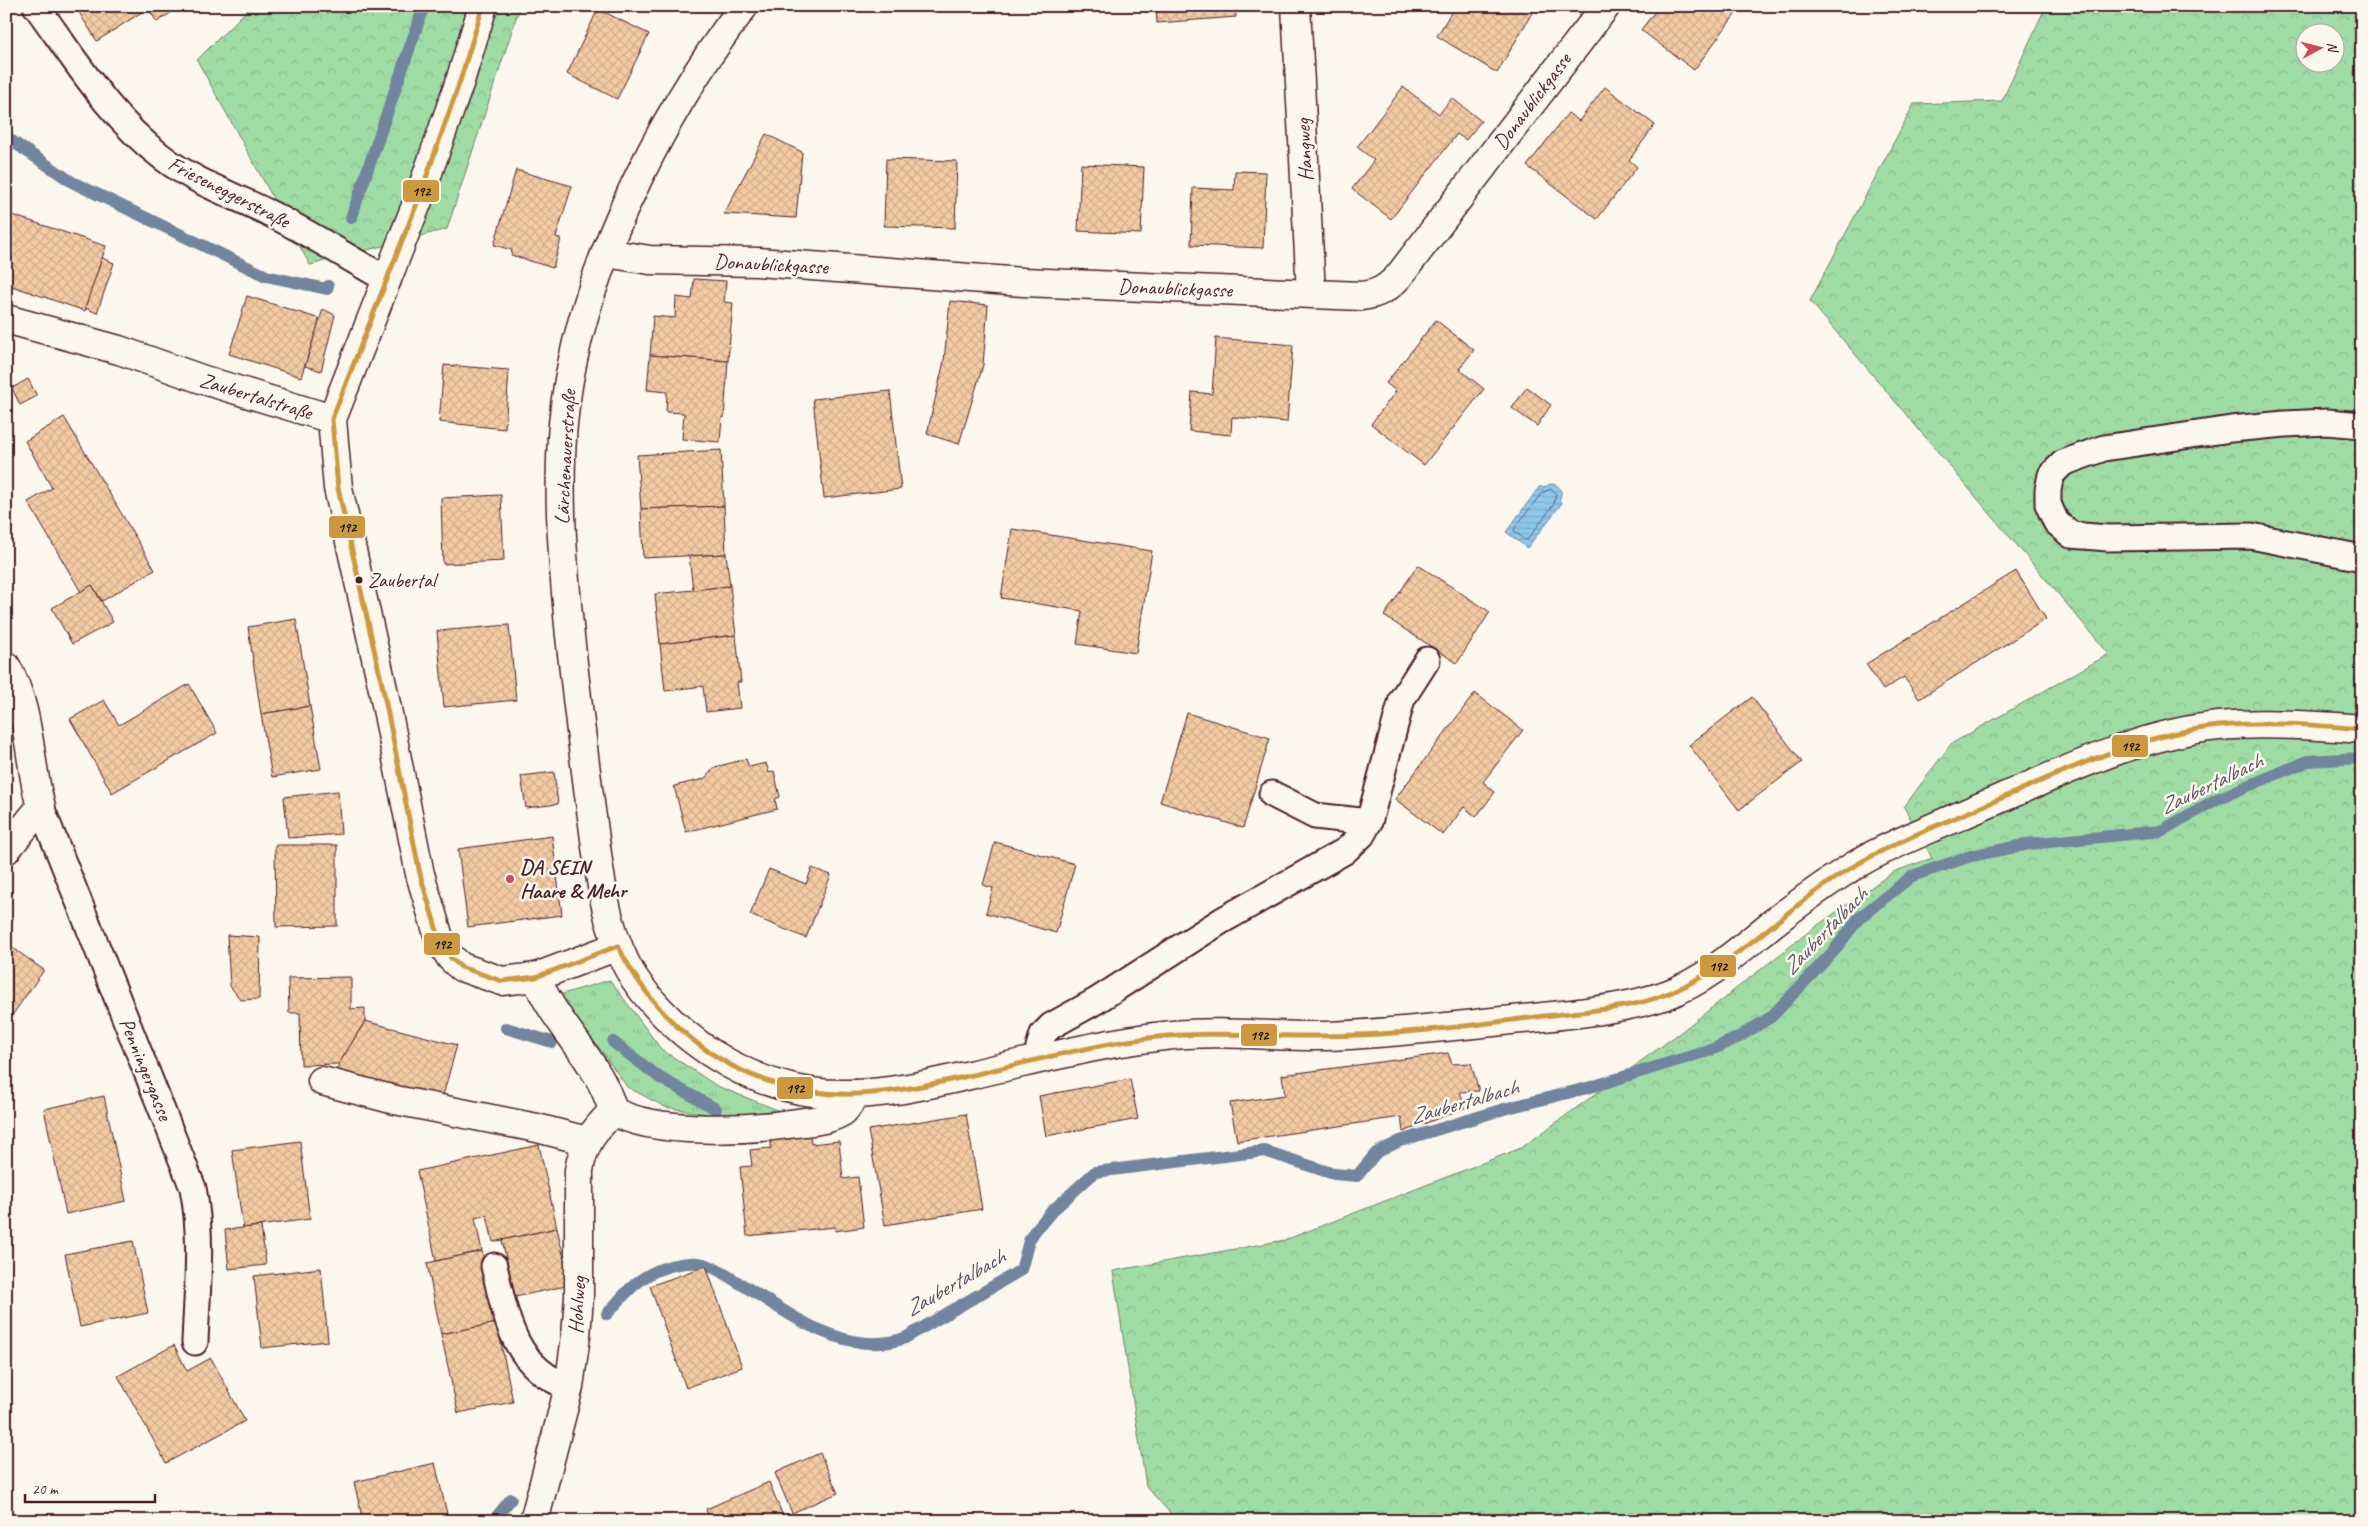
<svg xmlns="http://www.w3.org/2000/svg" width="2368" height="1527" font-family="Caveat,sans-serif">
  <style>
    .grass { fill: url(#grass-tufts); stroke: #747e68 }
    .forest { fill: url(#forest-crowns); stroke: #747e68; fill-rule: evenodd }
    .water { fill: url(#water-rules); stroke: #72859f }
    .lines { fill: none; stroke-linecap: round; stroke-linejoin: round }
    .shore { stroke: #646378; stroke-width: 1 }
    .stream { stroke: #72859f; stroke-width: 12 }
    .building { fill: url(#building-cross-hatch); stroke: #4a1f2b }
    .service-casing { stroke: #4a1f2b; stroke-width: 29 }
    .minor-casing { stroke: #4a1f2b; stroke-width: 31 }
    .service { stroke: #fbf7ec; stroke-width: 25 }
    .minor { stroke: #fbf7ec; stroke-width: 28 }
    .bus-1-casing { stroke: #fbf7ec; stroke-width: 9 }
    .bus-1 { stroke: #cd9940; stroke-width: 5 }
    .bus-dot { fill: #4a1f2b; stroke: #fbf7ec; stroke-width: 2 }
    .poi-dot { fill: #d1495b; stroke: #fbf7ec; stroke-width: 2 }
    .labels { text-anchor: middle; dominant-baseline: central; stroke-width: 5; stroke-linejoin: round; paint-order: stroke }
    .bus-label { font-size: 20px; fill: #4a1f2b; stroke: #fbf7ec; text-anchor: start }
    .street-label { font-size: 21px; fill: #4a1f2b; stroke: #fbf7ec }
    .poi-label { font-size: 21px; font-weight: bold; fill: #4a1f2b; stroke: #fbf7ec; text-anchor: start }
    .water-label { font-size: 22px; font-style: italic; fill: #5e5265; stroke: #fbf7ec }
    .line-badge { stroke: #fbf7ec; stroke-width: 2 }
    .pale-badge-label { font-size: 14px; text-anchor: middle; font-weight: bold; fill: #111 }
  </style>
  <defs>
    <pattern id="grass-tufts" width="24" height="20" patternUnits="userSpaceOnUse" patternTransform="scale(1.25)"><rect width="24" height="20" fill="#9fdca4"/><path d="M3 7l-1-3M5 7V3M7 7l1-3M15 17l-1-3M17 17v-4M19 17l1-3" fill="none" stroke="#8abc8d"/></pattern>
    <pattern id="forest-crowns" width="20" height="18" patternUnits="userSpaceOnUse" patternTransform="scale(1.25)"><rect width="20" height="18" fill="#9fdca4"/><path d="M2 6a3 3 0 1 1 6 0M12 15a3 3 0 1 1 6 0" fill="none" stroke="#8abc8d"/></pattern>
    <pattern id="water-rules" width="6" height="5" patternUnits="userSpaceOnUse" patternTransform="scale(1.25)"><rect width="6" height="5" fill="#8cc9ec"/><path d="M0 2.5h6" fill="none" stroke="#7aaccb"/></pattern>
    <pattern id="building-cross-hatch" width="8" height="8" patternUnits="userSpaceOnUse" patternTransform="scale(1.25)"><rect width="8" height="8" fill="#f3cba3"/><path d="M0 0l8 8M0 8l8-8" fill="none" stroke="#d2ae8c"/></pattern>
  </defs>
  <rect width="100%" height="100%" fill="#fbf7ec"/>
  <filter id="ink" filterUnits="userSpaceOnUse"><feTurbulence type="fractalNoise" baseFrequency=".02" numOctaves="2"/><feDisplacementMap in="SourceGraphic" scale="10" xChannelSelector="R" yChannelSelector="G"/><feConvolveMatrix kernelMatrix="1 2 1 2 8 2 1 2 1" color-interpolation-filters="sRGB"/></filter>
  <g filter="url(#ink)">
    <polygon class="grass" points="610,980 661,1049 717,1086 780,1111 724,1117 665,1107 627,1087 601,1050 552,997"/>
    <g class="forest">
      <polygon points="251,6 520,6 447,229 310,265 197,60"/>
      <path d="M2046,6H2362V1521H1177L1146,1486L1113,1271L1285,1240L1521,1148L1677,1035L1811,930L1893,872L1932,858L1904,807L1951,744L2109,654L1810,301L1914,104L2002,101ZM2306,32H2336V62H2306Z"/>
    </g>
    <path class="water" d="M1550,484C1560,484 1564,491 1559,500L1562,503L1527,548L1506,532L1540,486L1543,488Z"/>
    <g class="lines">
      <polygon class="shore" points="1551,489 1556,493 1554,504 1528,539 1525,540 1515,532 1514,529 1541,494"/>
      <g class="stream">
        <polyline points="6,137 72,182 266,276 327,289 328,286"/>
        <polyline points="351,218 424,6"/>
        <polyline points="506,1028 552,1042"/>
        <polyline points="613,1042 660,1078 716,1109"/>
        <path d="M607,1314C619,1301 630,1286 645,1277C660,1267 686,1260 704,1264C716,1267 730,1278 741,1284C789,1313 846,1359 905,1338L1021,1270L1029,1241L1034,1232L1052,1211L1095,1172L1265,1151L1334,1174L1357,1176L1376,1153L1400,1141L1504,1109L1591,1087L1711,1050L1739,1037L1771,1017L1833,952L1859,918L1912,876L1971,856L2029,844L2161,831L2217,799L2308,761L2362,758"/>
        <polyline points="493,1521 511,1499"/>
      </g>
    </g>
    <g class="building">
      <polygon points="75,6 177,6 178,8 157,22 148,8 97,41"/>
      <polygon points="1156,6 1235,6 1236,17 1157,23"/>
      <polygon points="1455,6 1536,6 1497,73 1437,36"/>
      <polygon points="1659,6 1729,6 1737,12 1694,70 1641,30"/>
      <polygon points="598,9 649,34 617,99 567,74"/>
      <polygon points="1403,87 1439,114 1452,98 1481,121 1466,140 1457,134 1391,219 1352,189 1374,160 1357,147"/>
      <polygon points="1605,87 1655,125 1629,160 1637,167 1597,219 1527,166 1568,113 1579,121"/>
      <polygon points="766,134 802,152 796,218 724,214"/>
      <polygon points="886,159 957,161 955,228 884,226"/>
      <polygon points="1081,164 1144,167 1141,234 1078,231"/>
      <polygon points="516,170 572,186 556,237 561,239 553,268 511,255 512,250 494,245"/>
      <polygon points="1235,171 1266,172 1263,248 1191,245 1193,188 1234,190"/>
      <polygon points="6,213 106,246 85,311 6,284"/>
      <polygon points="102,258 114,263 97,313 85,308"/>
      <polygon points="694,279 726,281 724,302 733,303 728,361 650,355 653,316 675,318 676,297 692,299"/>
      <polygon points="247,296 320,319 301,377 229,354"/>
      <polygon points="950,301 988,305 983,365 959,444 927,434 944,361"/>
      <polygon points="323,309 335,315 321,371 305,366"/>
      <polygon points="1436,320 1474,350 1459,369 1484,389 1424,465 1371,424 1396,391 1386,383"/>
      <polygon points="1216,338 1293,345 1287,422 1232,417 1231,435 1189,431 1192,392 1212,394"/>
      <polygon points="650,355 728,361 724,418 722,417 720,442 682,439 684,413 666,412 667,392 647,390"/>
      <polygon points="444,365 509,370 505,429 439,422"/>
      <polygon points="28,379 37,396 20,405 12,388"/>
      <polygon points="1527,387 1551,405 1537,426 1512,408"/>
      <polygon points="890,391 901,489 824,498 813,399"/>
      <polygon points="64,417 155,570 102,601 92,585 81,592 28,502 52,488 25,441"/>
      <polygon points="721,450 724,506 641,509 637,455"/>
      <polygon points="501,495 504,561 443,564 441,498"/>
      <polygon points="724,506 726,554 643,558 641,509"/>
      <polygon points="1012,529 1152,551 1136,653 1077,644 1082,611 1001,598"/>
      <polygon points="726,554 730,586 693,590 689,556"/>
      <polygon points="1418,565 1490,612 1457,663 1384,616"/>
      <polygon points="2016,571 2046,619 1919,699 1904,677 1883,690 1866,664"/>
      <polygon points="92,585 113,622 72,644 52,608"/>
      <polygon points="730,586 736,635 660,644 655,594"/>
      <polygon points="296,619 310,706 261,714 248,627"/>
      <polygon points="509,625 516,700 444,707 437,631"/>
      <polygon points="736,635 741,682 737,682 740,708 706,712 703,686 665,691 660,644"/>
      <polygon points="189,684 217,733 112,793 70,719 104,700 119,725"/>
      <polygon points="1475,693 1523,730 1483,782 1495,792 1476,817 1464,807 1443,835 1395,799"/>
      <polygon points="1752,697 1802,762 1739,810 1689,745"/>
      <polygon points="310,706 321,769 272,777 261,714"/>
      <polygon points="1187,713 1270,738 1243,828 1160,802"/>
      <polygon points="746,759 749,767 766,763 769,773 774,771 780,797 775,799 777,809 686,832 674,786 704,779 715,767"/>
      <polygon points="554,772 558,804 526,808 521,776"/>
      <polygon points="338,791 341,834 288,838 284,797"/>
      <polygon points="552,836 562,915 468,927 458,849"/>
      <polygon points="995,842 1075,864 1056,933 986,913 993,888 983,885"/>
      <polygon points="275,845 337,845 337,926 276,927"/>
      <polygon points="812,868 831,875 806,938 750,915 769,869 806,884"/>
      <polygon points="227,935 260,937 259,999 241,1000 230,986"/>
      <polygon points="6,943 44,970 6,1024"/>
      <polygon points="351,977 351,1009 365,1008 365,1021 339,1064 301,1065 300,1013 289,1013 288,978"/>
      <polygon points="365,1021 457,1045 442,1099 337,1071 339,1064"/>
      <polygon points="1448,1053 1452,1064 1471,1063 1479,1091 1460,1092 1465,1108 1403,1132 1401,1117 1237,1141 1230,1103 1285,1095 1282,1075"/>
      <polygon points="1130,1079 1138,1119 1046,1136 1039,1096"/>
      <polygon points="104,1096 126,1201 66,1214 44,1109"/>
      <polygon points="966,1114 982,1209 885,1225 868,1130"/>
      <polygon points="810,1133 811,1144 839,1141 843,1179 858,1177 864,1227 835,1231 835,1227 747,1236 740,1167 752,1166 750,1150 771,1148 770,1137"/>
      <polygon points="300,1141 310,1219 243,1228 232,1150"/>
      <polygon points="539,1145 557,1228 493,1242 487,1215 475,1218 482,1251 436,1261 417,1171"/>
      <polygon points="261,1226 266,1265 229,1269 225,1230"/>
      <polygon points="557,1228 570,1285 515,1297 502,1240"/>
      <polygon points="133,1241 148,1313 80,1327 65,1254"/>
      <polygon points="482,1251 497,1323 441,1334 427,1263"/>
      <polygon points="706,1266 742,1367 686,1388 650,1286"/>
      <polygon points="321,1268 328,1341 262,1348 254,1276"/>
      <polygon points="497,1323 513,1402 458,1413 441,1334"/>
      <polygon points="174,1345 187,1371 211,1358 245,1421 166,1463 118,1376"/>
      <polygon points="820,1453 838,1493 792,1513 775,1473"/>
      <polygon points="435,1463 448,1518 438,1521 363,1521 354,1482"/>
      <polygon points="769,1482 785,1521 710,1521 706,1509"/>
    </g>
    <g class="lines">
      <g class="service-casing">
        <g id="service">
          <path d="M36,6C74,58 110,118 162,157C194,182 233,195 269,213C310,233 348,258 388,280"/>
          <polyline points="2362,425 2327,422 2285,424 2231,429 2104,448 2063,463 2051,475 2048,490 2048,504 2056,522 2071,535 2108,538 2251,536 2362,558"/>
          <polyline points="1272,794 1315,816 1369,822"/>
          <path d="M41,807L193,1188C203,1239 197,1290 195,1342"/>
          <polyline points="1042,1058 1039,1047 1043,1034 1051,1026 1096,1001 1221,921 1345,851 1362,835 1369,822 1402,699 1427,660"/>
          <path d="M494,1266C506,1317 513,1367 569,1387"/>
        </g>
      </g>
      <g class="minor-casing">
        <g id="minor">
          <polyline points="483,6 460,81 419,198 332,419 338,488 383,689 420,874 440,941 451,958 461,967 502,981 536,977 618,946"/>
          <path d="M744,6C658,119 576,281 563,424C557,495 563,565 570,636C577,699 584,761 593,824C599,869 604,920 625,962C633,979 646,995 659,1009C699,1052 754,1084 812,1092C871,1100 930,1084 987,1071C1049,1057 1110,1041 1173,1035C1224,1030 1275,1037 1326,1036C1385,1034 1444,1027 1503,1021C1552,1016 1620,1011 1666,995C1707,980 1739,950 1773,923C1804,899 1836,875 1871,856C1914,834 1961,816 2006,796C2074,767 2143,734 2218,726C2265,722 2314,725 2362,729"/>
          <polyline points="1296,6 1311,293"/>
          <path d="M606,253L650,260L758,262L1023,282L1361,296C1378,294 1387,289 1399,276L1606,6"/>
          <polyline points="6,319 119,350 204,380 332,419"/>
          <path d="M6,666C31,710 28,760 41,807L6,850"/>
          <path d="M536,977C555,1025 599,1060 613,1111C655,1135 750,1130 797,1123C812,1121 829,1120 842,1112C848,1108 851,1100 855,1094"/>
          <polyline points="322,1081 395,1100 537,1128 587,1141"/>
          <path d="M534,1521L569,1387L576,1336L579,1297V1170C584,1142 594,1131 613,1111"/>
        </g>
      </g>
      <use href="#service" class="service"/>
      <use href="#minor" class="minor"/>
      <g class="bus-1-casing">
        <g id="bus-1">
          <polyline points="483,6 460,81 419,198 332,419 338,488 383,689 420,874 440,941 451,958 461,967 502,981 536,977 618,946"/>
          <path d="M618,946C657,1024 726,1080 814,1092C864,1099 915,1088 964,1077C1025,1063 1086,1046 1149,1038C1205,1031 1261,1036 1318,1036C1394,1036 1469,1026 1544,1016C1582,1011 1620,1010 1656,998C1723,976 1777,916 1835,878C1883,846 1936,826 1988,804C2063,772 2138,734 2220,726C2267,721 2315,725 2362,729"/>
        </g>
      </g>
      <use href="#bus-1" class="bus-1"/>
    </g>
  </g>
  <circle class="bus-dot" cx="359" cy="580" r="4.5"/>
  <circle class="poi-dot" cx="510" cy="879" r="5"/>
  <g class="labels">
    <g class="bus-label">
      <text x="368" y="580">Zaubertal</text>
    </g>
    <g class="street-label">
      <text transform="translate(1532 101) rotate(-53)">Donaublickgasse</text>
      <text transform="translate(1304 150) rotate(-93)">Hangweg</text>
      <text transform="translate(229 192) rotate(27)">Frieseneggerstraße</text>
      <text transform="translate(771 264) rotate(3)">Donaublickgasse</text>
      <text transform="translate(1175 288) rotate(2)">Donaublickgasse</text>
      <text transform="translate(256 396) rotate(17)">Zaubertalstraße</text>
      <text transform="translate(565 457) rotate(-87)">Lärchenauerstraße</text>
      <text transform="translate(146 1069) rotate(68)">Penningergasse</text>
      <text transform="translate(577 1305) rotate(-87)">Hohlweg</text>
    </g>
    <g class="poi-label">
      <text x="520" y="867">DA SEIN<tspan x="520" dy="24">Haare &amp; Mehr</tspan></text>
    </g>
    <g class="water-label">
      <text transform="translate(2211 784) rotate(-26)">Zaubertalbach</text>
      <text transform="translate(1825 931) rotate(-46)">Zaubertalbach</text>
      <text transform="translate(1464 1102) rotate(-16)">Zaubertalbach</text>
      <text transform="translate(955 1283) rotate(-30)">Zaubertalbach</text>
    </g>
  </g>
  <g class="line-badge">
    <rect x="402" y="179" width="38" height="24" rx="5" fill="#cd9940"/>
    <rect x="328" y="515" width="38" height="24" rx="5" fill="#cd9940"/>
    <rect x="2111" y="734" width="38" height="24" rx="5" fill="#cd9940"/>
    <rect x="423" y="932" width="38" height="24" rx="5" fill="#cd9940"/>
    <rect x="1699" y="954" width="38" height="24" rx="5" fill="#cd9940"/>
    <rect x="1240" y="1023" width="38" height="24" rx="5" fill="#cd9940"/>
    <rect x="776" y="1076" width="38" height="24" rx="5" fill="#cd9940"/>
  </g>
  <g class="pale-badge-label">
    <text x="421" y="196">192</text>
    <text x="347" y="532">192</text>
    <text x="2130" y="751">192</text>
    <text x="442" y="949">192</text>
    <text x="1718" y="971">192</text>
    <text x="1259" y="1040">192</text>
    <text x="795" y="1093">192</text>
  </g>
  <rect width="2368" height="1527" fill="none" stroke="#fbf7ec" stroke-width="25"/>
  <rect x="12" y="12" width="2343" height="1502" fill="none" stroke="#4a1f2b" stroke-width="2" filter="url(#ink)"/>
  <g transform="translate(2320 48) rotate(83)"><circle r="24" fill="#fbf7ec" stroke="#b4a19f"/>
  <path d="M0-4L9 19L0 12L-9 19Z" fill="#d1495b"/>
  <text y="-8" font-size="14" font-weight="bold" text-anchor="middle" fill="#4a1f2b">N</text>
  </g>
  <path d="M25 1494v8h130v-8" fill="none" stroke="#4a1f2b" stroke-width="2.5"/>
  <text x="32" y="1494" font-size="15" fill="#4a1f2b" stroke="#fbf7ec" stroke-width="4" paint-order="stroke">20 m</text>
</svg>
